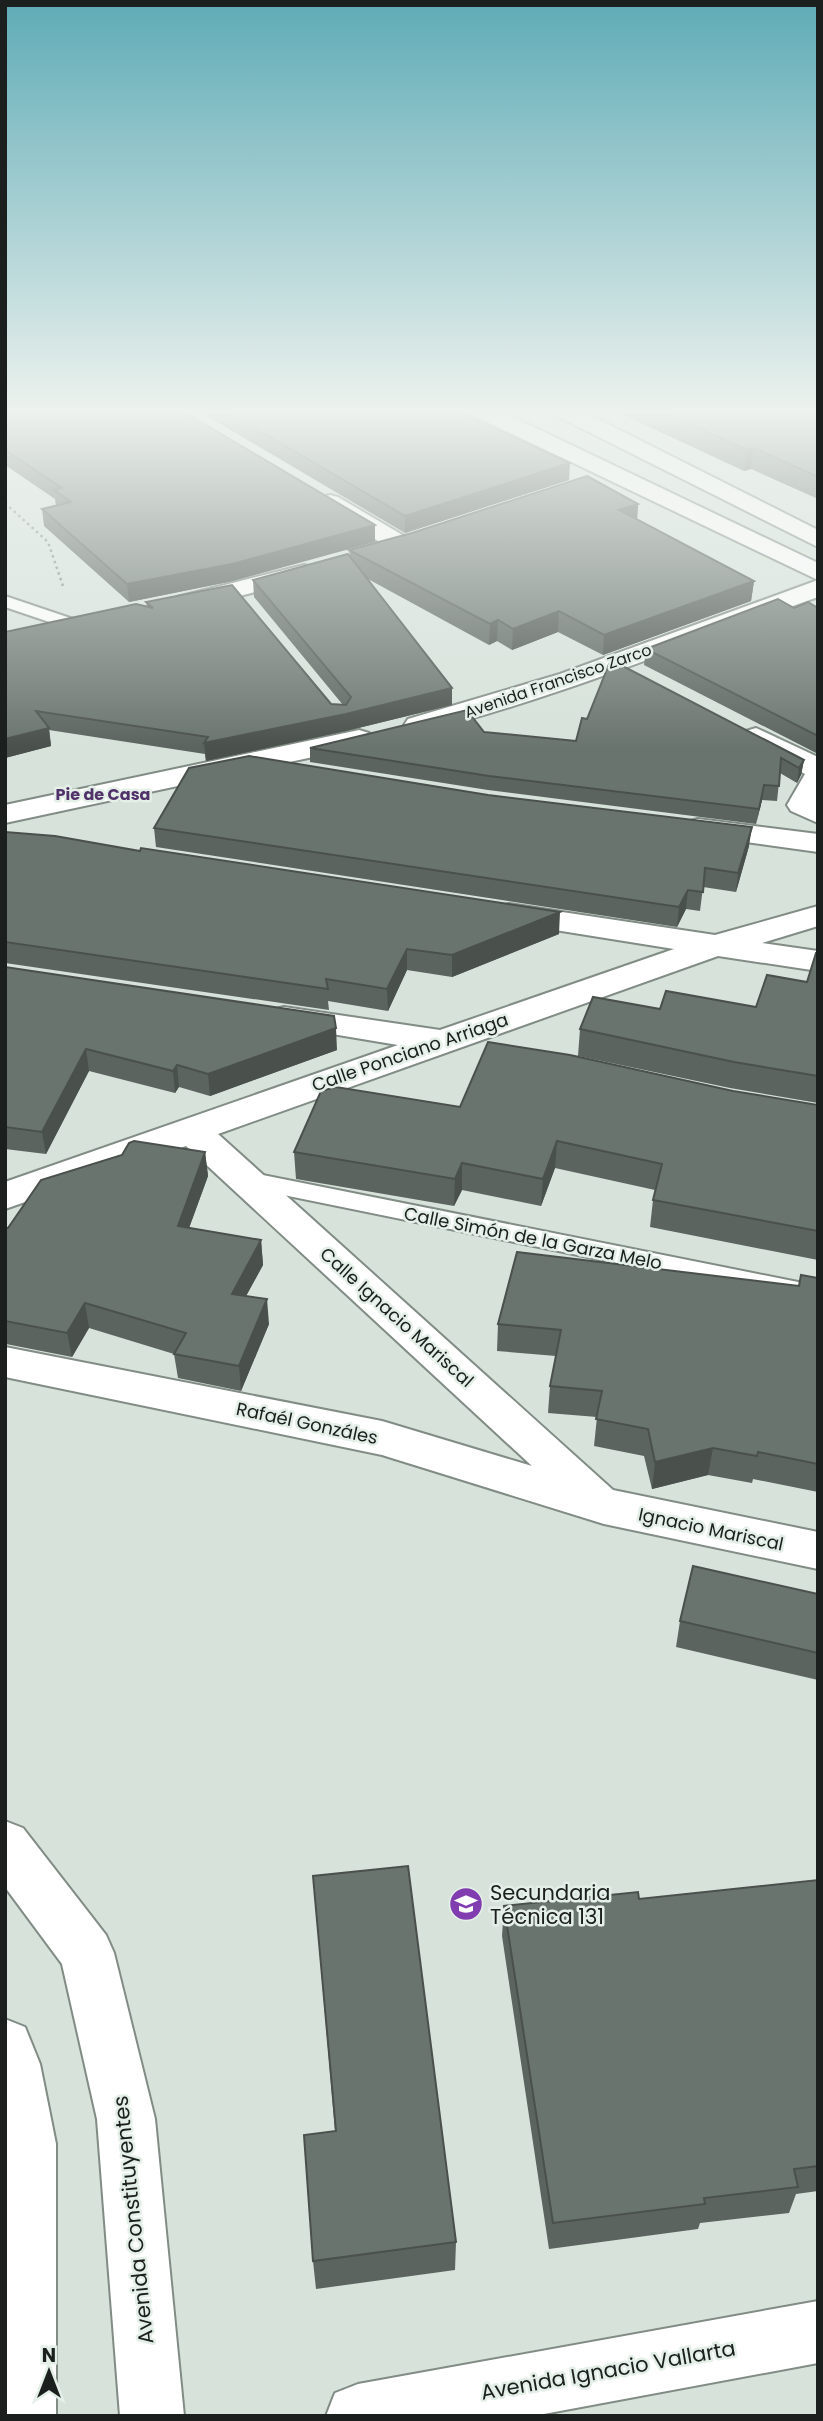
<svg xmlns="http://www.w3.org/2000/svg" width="823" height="2421" font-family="Poppins,sans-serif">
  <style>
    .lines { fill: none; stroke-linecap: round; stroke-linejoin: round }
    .service-casing { stroke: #818c85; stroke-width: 4 }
    .minor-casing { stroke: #818c85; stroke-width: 4 }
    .tertiary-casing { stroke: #818c85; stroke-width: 4 }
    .primary-casing { stroke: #818c85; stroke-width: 4 }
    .path { stroke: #808883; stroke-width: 2.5; stroke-dasharray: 2.5 3.5; stroke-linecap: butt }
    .service { fill: #fff; fill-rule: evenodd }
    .minor { fill: #fff; fill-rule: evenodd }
    .tertiary { fill: #fff; fill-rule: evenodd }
    .primary { fill: #fff; fill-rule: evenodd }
    .wall { fill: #5b645f }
    .shaded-wall { fill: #4a514d }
    .building { fill: #6a746e; stroke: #4a514d; stroke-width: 2 }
    .labels { text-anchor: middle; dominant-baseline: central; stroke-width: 5; stroke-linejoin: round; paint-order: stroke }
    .far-street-label { font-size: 16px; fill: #1b1f1d; stroke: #e3efe7 }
    .far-neighbourhood-label { font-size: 16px; font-weight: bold; fill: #51316a; stroke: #e3efe7 }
    .street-label { font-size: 18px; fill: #1b1f1d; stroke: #e3efe7 }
    .near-poi-label { font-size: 21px; fill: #1b1f1d; stroke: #e3efe7; text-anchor: start }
    .near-street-label { font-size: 21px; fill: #1b1f1d; stroke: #e3efe7 }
  </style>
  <rect width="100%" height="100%" fill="#d6e2da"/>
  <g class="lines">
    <g class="service-casing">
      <g id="service">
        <polygon points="5,596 79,621 81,625 73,630 5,607"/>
        <polygon points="248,1172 818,1286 818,1304 239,1186 236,1180 239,1174"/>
      </g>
    </g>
    <g class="minor-casing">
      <g id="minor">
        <polygon points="565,409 603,409 600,414 571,420 563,419 560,414"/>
        <polygon points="330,495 338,497 411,540 414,545 411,550 402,552 393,550 322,507 318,502 322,497"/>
        <polygon points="304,565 313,567 316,572 313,577 186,610 177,607 173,602 177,597"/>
        <polygon points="756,728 818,757 818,823 791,811 787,805 805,774 746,743 742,737 746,731"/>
        <polygon points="698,819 818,834 818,852 687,834 683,828 687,822"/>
        <polygon points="509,904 715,935 818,906 818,926 762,943 818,951 818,971 718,956 218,1134 613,1490 818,1532 818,1569 604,1524 382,1455 5,1377 5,1347 382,1421 532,1466 186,1146 5,1209 5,1182 398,1045 272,1024 267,1017 272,1010 284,1007 440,1030 674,949 498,921 493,914 498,907"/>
        <polygon points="818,2301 818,2363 533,2416 326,2416 335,2393 358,2384"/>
      </g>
    </g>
    <g class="tertiary-casing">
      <g id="tertiary">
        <path d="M818,580V597C685,644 555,699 418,733L408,731L404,725L408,719L560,674Z"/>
        <polygon points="359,730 369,733 373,739 369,745 5,823 5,805"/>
        <polygon points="5,1821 23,1828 106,1935 114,1953 155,2119 184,2416 120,2416 97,2119 62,1964 5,1887"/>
        <polygon points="5,2019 25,2027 40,2064 56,2144 56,2416 5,2416"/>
      </g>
    </g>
    <g class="primary-casing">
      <g id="primary">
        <polygon points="468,409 496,409 818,563 818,580 471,414"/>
        <polygon points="550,409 578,409 818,530 818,547 553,414"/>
      </g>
    </g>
    <polyline class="path" points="5,503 48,542 63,586"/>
    <use href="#service" class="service"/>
    <use href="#minor" class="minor"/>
    <use href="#tertiary" class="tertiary"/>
    <use href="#primary" class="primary"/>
  </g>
  <g class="wall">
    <polygon points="5,409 233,581 129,602 44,526 42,509 56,506 55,499 5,465"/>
    <polygon points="195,409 453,409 569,480 405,533"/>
    <polygon points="611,409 818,409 818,499 751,469 744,471"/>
    <polygon points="638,504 637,519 754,581 751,601 603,655 558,632 512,650 497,641 489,645 368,579 452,688 452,705 346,731 206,761 205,754 49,730 51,746 5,758 5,632 147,607 146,602 331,704 343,705 254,597 253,580 350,556 349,550"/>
    <polygon points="794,608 818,608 818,754 644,665 646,649"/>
    <polygon points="587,719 804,760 801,775 797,783 780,773 777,801 762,800 756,824 488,790 310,762 310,748 484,732 576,741"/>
    <polygon points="154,828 749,846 736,892 703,887 700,911 686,909 677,927 156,847"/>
    <polygon points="5,832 559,934 452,977 407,970 388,1011 328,1001 329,1010 5,963"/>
    <polygon points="818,953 818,1103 730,1088 578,1056 580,1029 660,1009 756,1007 807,982"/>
    <polygon points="5,967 337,1050 210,1096 179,1087 175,1093 89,1071 46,1154 5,1149"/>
    <polygon points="733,1091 818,1105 818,1260 650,1227 653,1200 655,1190 555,1168 541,1206 462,1190 454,1206 296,1179 294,1152 460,1107"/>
    <polygon points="205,1152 208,1176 189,1228 261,1240 263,1265 246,1296 269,1324 241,1391 178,1378 174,1354 89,1328 72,1357 6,1344 5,1228 8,1228"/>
    <polygon points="818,1278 818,1492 753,1479 752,1483 708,1475 652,1489 644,1456 594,1446 597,1417 548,1413 550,1386 556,1356 497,1351 498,1324 799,1286"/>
    <polygon points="818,1594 818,1680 676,1647 680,1621"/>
    <polygon points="313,1876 456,2242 455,2270 316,2289 313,2261 335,2131"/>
    <polygon points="818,1880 818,2191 796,2194 789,2213 700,2223 698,2229 549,2249 502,1936 504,1906 639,1899"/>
  </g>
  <g class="shaded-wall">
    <polygon points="754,448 751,469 744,471 747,450"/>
    <polygon points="570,463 569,480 405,533 405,516"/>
    <polygon points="638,504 637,523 619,510"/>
    <polygon points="375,525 375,542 233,581 129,602 127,584"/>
    <polygon points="754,581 751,601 603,655 604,635"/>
    <polygon points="559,611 558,632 512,650 513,629"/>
    <polygon points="498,620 497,641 489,645 490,624"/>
    <polygon points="452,688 452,705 346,731 206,761 204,743"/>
    <polygon points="49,728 51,746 5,758 5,739"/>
    <polygon points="804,760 801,775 797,783 799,768"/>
    <polygon points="764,785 762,800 756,824 759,809"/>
    <polygon points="752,827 749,846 736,892 738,873"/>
    <polygon points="688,890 686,909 677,927 679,907"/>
    <polygon points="560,912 559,934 452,977 452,955"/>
    <polygon points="407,949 407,970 388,1011 387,989"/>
    <polygon points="336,1028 337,1050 210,1096 208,1074"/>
    <polygon points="86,1049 89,1071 46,1154 42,1132"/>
    <polygon points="177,1065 179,1087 175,1093 173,1071"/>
    <polygon points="557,1141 555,1168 541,1206 543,1179"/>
    <polygon points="205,1152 208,1176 181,1250 178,1226"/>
    <polygon points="462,1163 462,1190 454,1206 455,1179"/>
    <polygon points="261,1240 263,1265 234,1318 232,1294"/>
    <polygon points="267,1299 269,1324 241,1391 239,1366"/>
    <polygon points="85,1303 89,1328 72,1357 67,1333"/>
    <polygon points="713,1448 708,1475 652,1489 655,1462"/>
  </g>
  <g class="building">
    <polygon points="5,409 179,409 375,525 232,564 127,584 42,509 71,502 54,490 62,488 5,450"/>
    <polygon points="222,409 453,409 570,463 405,516"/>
    <polygon points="657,409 818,409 818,477 754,448 747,450"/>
    <polygon points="587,476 638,504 619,510 754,581 604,635 559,611 513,629 498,620 490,624 349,550 412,533"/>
    <polygon points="348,554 452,688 346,714 204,743 208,737 36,711 49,728 5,739 5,632 136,604 153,608 146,602 232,585 331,704 346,705 351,697 253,580"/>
    <polygon points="778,599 794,608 808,602 818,608 818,736 646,649"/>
    <polygon points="615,662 804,760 799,768 781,758 779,786 764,785 759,809 489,776 310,748 467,710 484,732 576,741 582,718 587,719 609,664"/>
    <polygon points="249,756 488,795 752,827 738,873 705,868 703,892 688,890 679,907 154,828 189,768"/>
    <polygon points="5,832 55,836 140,851 141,848 560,912 452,955 407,949 387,989 326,979 328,989 5,942"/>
    <polygon points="816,953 818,953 818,1076 734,1062 580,1029 593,997 660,1009 666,991 756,1007 767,975 807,982"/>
    <polygon points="5,967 334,1016 336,1028 208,1074 177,1065 173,1071 86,1049 42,1132 5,1127"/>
    <polygon points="488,1042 570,1055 733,1091 818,1105 818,1231 653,1200 662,1164 557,1141 543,1179 462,1163 455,1179 294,1152 321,1091 336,1087 460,1107"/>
    <polygon points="134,1141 205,1152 178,1226 261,1240 232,1294 267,1299 239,1366 174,1354 186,1333 85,1303 67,1333 5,1321 5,1228 8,1228 41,1180 122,1155 129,1143"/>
    <polygon points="517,1252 799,1286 801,1275 818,1278 818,1464 758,1452 757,1456 713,1448 655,1462 648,1429 596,1419 602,1391 550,1386 561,1330 498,1324"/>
    <polygon points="693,1566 818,1594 818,1653 680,1621"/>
    <polygon points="408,1866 456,2242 313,2261 304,2135 336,2131 313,1876"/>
    <polygon points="818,1880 818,2166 794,2169 798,2187 704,2198 705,2204 553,2223 504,1906 638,1892 639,1899"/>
  </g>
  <linearGradient id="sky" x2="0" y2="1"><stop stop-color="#5eabb6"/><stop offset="0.55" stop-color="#edf2ee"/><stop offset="1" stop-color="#edf2ee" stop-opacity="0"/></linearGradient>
  <rect width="823" height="748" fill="url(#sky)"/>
  <defs>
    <g id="school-disc" transform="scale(1.75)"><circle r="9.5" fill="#813db0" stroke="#e3efe7"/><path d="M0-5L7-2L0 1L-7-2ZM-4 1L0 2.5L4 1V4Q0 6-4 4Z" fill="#fff"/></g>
  </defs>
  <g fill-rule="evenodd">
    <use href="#school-disc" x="466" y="1904"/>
  </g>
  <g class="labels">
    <g class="far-street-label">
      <text transform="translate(558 681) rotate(-19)">Avenida Francisco Zarco</text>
    </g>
    <g class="far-neighbourhood-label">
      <text x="103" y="794">Pie de Casa</text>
    </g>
    <g class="street-label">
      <text transform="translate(410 1052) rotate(-19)">Calle Ponciano Arriaga</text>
      <text transform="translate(533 1238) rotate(11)">Calle Simón de la Garza Melo</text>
      <text transform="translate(397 1317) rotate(42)">Calle Ignacio Mariscal</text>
      <text transform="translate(307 1423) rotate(12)">Rafaél Gonzáles</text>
      <text transform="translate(711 1529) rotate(12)">Ignacio Mariscal</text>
    </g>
    <g class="near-poi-label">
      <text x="490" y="1892">Secundaria<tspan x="490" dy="24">Técnica 131</tspan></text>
    </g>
    <g class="near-street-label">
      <text transform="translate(133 2220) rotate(-96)">Avenida Constituyentes</text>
      <text transform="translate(608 2370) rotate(-10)">Avenida Ignacio Vallarta</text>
    </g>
  </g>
  <rect width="823" height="2421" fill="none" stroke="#1b1f1d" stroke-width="14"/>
  <g transform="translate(49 2372)" stroke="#e3efe7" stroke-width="5" paint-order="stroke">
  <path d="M0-5L12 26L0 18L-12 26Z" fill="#1b1f1d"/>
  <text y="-10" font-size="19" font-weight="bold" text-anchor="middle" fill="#1b1f1d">N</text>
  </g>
</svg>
